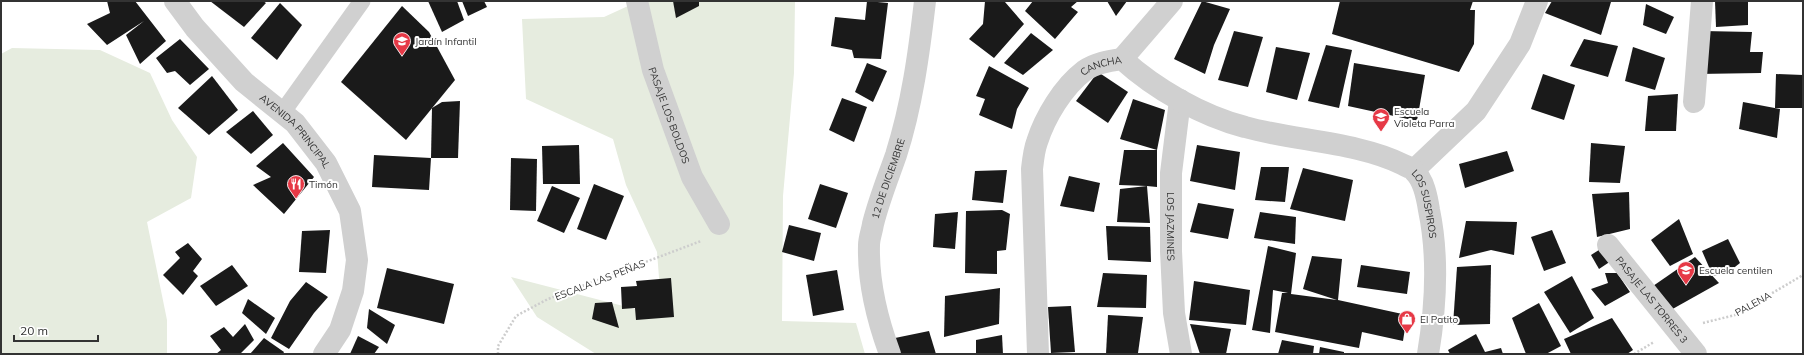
<svg xmlns="http://www.w3.org/2000/svg" width="1804" height="355" font-family="Mulish,sans-serif">
  <style>
    .green { fill: #e6ecdf }
    .building { fill: #1a1a1a }
    .lines { fill: none; stroke-linecap: round; stroke-linejoin: round }
    .path { stroke: #cdcdcd; stroke-width: 2.5; stroke-dasharray: 2 2; stroke-linecap: butt }
    .service { stroke: #d0d0d0; stroke-width: 17 }
    .minor { stroke: #d0d0d0; stroke-width: 22 }
    .tertiary { stroke: #d0d0d0; stroke-width: 22 }
    .labels { text-anchor: middle; dominant-baseline: central; stroke-width: 4; stroke-linejoin: round; paint-order: stroke }
    .poi-label { font-size: 10px; fill: #333; stroke: #fff; text-anchor: start }
    .street-label { font-size: 10px; fill: #333; stroke: #fff }
  </style>
  <rect width="100%" height="100%" fill="#fff"/>
  <g class="green">
    <polygon points="639,1 795,1 794,73 783,196 782,321 856,323 865,354 596,354 537,317 511,277 662,316 657,252 626,185 613,139 526,99 522,19 604,17"/>
    <polygon points="12,48 100,50 150,73 172,120 197,157 191,198 147,222 167,320 167,354 1,354 1,54"/>
  </g>
  <g class="building">
    <polygon points="107,1 135,1 166,41 140,64 126,35 144,21 107,45 87,24 110,13"/>
    <polygon points="210,1 263,1 266,3 244,27"/>
    <polygon points="428,1 457,1 464,20 442,32"/>
    <polygon points="462,1 484,1 487,7 468,16"/>
    <polygon points="673,1 699,1 699,6 676,18"/>
    <polygon points="867,1 888,3 881,59 854,58 852,50 831,46 835,17 865,20"/>
    <polygon points="985,1 1005,2 1024,24 994,58 969,39 983,24"/>
    <polygon points="1033,1 1078,1 1071,7 1078,12 1055,39 1025,11"/>
    <polygon points="1107,1 1127,1 1116,16"/>
    <polygon points="1202,1 1230,9 1214,45 1205,74 1174,59"/>
    <polygon points="1340,1 1473,1 1470,10 1475,10 1474,44 1459,72 1332,34"/>
    <polygon points="1552,1 1611,2 1601,35 1545,13"/>
    <polygon points="1715,1 1748,1 1748,25 1716,27"/>
    <polygon points="280,3 302,25 277,60 251,38"/>
    <polygon points="1646,4 1674,17 1666,34 1643,25"/>
    <polygon points="402,6 429,32 455,80 406,140 341,82"/>
    <polygon points="1234,31 1263,37 1248,87 1218,80"/>
    <polygon points="1703,31 1752,32 1750,52 1763,52 1761,73 1697,74"/>
    <polygon points="1031,33 1053,50 1023,75 1004,63"/>
    <polygon points="180,39 209,69 190,85 175,71 167,73 156,58"/>
    <polygon points="1584,39 1618,46 1608,77 1570,66"/>
    <polygon points="1326,45 1352,50 1339,108 1308,101"/>
    <polygon points="1276,47 1310,53 1297,100 1266,92"/>
    <polygon points="1633,47 1665,58 1655,90 1625,81"/>
    <polygon points="867,63 887,71 873,102 855,92"/>
    <polygon points="1354,63 1425,75 1417,121 1348,106"/>
    <polygon points="989,66 1029,88 1017,109 1012,129 979,115 985,99 976,96"/>
    <polygon points="1098,72 1128,92 1108,123 1076,101"/>
    <polygon points="1543,74 1575,85 1564,120 1531,109"/>
    <polygon points="1776,74 1803,75 1803,108 1775,108"/>
    <polygon points="212,76 238,110 209,135 178,108"/>
    <polygon points="1678,94 1676,131 1645,131 1648,96"/>
    <polygon points="842,98 867,107 854,142 829,130"/>
    <polygon points="1133,99 1165,110 1157,150 1157,187 1147,186 1150,223 1117,222 1120,189 1147,186 1119,185 1124,150 1157,150 1120,139"/>
    <polygon points="460,101 458,158 431,158 432,108 442,102"/>
    <polygon points="1743,102 1780,109 1777,138 1739,129"/>
    <polygon points="253,111 273,135 251,154 226,132"/>
    <polygon points="283,143 314,177 284,214 253,185 271,177 256,166"/>
    <polygon points="1591,143 1625,146 1620,183 1589,182"/>
    <polygon points="579,145 580,184 543,184 542,146"/>
    <polygon points="1197,145 1240,152 1235,190 1190,181"/>
    <polygon points="1507,151 1514,171 1465,188 1459,164"/>
    <polygon points="374,155 431,158 429,190 372,187"/>
    <polygon points="511,158 537,159 536,211 510,210"/>
    <polygon points="1261,167 1289,167 1285,202 1255,200"/>
    <polygon points="1303,168 1353,180 1345,221 1290,209"/>
    <polygon points="1007,170 1003,203 972,200 975,171"/>
    <polygon points="1069,176 1100,183 1094,212 1060,206"/>
    <polygon points="594,184 624,196 606,240 577,229"/>
    <polygon points="820,184 848,193 836,228 808,219"/>
    <polygon points="552,186 580,198 564,233 537,221"/>
    <polygon points="1629,192 1630,229 1597,237 1592,194"/>
    <polygon points="1198,203 1234,209 1228,239 1190,232"/>
    <polygon points="1002,210 1010,214 1006,250 997,251 997,274 965,273 966,211"/>
    <polygon points="958,212 955,249 933,247 935,214"/>
    <polygon points="1260,212 1296,217 1295,244 1254,238"/>
    <polygon points="1679,219 1693,254 1670,266 1651,240"/>
    <polygon points="1466,221 1517,222 1514,255 1491,250 1459,258"/>
    <polygon points="789,225 821,233 814,261 782,252"/>
    <polygon points="1106,226 1150,227 1151,262 1108,260"/>
    <polygon points="330,230 326,273 299,272 302,231"/>
    <polygon points="1552,230 1566,263 1544,271 1531,237"/>
    <polygon points="1728,239 1740,263 1726,274 1713,276 1702,251"/>
    <polygon points="188,243 202,259 193,271 198,276 183,295 163,275 180,258 175,252"/>
    <polygon points="1268,246 1296,253 1291,294 1337,300 1303,289 1312,256 1342,259 1338,300 1407,315 1403,341 1362,332 1359,348 1275,332 1282,293 1288,293 1273,290 1270,333 1252,330"/>
    <polygon points="1602,248 1611,261 1599,269 1591,255"/>
    <polygon points="1695,257 1719,283 1669,311 1653,286"/>
    <polygon points="232,265 248,286 216,306 200,286"/>
    <polygon points="1361,265 1410,272 1407,294 1357,287"/>
    <polygon points="1491,265 1490,324 1453,325 1457,267"/>
    <polygon points="387,268 454,284 444,324 377,308"/>
    <polygon points="837,270 844,310 813,316 806,275"/>
    <polygon points="1103,273 1147,275 1146,308 1097,307"/>
    <polygon points="1605,273 1617,273 1630,292 1605,306 1591,289 1608,283"/>
    <polygon points="1572,276 1594,318 1570,333 1544,292"/>
    <polygon points="671,278 674,317 636,320 635,308 622,309 621,287 637,286 636,281"/>
    <polygon points="1194,281 1250,290 1246,325 1189,320"/>
    <polygon points="306,282 328,297 314,313 289,349 271,338 290,301"/>
    <polygon points="1000,288 999,324 944,337 945,296"/>
    <polygon points="248,299 275,318 266,334 242,313"/>
    <polygon points="612,302 619,328 592,319 595,303"/>
    <polygon points="1539,303 1561,346 1546,354 1526,354 1512,318"/>
    <polygon points="1071,306 1075,352 1051,353 1048,307"/>
    <polygon points="369,309 395,325 387,344 367,328"/>
    <polygon points="1108,315 1143,317 1138,353 1106,354"/>
    <polygon points="1612,318 1633,350 1627,354 1571,354 1564,339"/>
    <polygon points="245,324 254,340 240,354 216,354 221,350 210,336 224,327 233,337"/>
    <polygon points="1190,324 1231,329 1226,354 1200,354"/>
    <polygon points="929,331 936,354 900,354 895,338"/>
    <polygon points="1476,334 1485,352 1501,348 1503,354 1450,354 1448,350"/>
    <polygon points="1002,335 1003,354 976,354 976,340"/>
    <polygon points="358,336 379,347 374,354 350,354"/>
    <polygon points="264,338 284,352 283,354 250,354"/>
    <polygon points="1282,340 1314,346 1313,354 1278,354"/>
    <polygon points="1320,347 1344,352 1344,354 1319,354"/>
  </g>
  <g class="lines">
    <g class="path">
      <polyline points="1703,323 1735,315 1803,275"/>
      <polyline points="498,354 498,346 516,316 548,299 701,241"/>
      <polyline points="1634,354 1654,342"/>
    </g>
    <polyline class="service" points="282,113 362,1"/>
    <g class="minor">
      <path id="s1" d="M637,1L653,70L692,177L719,224"/>
      <polyline points="1122,59 1172,1"/>
      <path id="s2" d="M1180,100L1171,173V251L1174,313L1181,354"/>
      <polyline points="1694,102 1702,1"/>
      <polyline points="1414,170 1476,111 1520,44 1537,1"/>
      <path id="s3" d="M1608,245L1696,354"/>
      <path id="s4" d="M890,354C877,319 868,282 869,245C869,238 872,231 873,224C879,200 888,178 896,155C912,105 919,53 925,1"/>
    </g>
    <g class="tertiary">
      <path id="s5" d="M175,1L195,28L244,82L295,123L326,163L350,211L357,260L353,291L340,330L324,354"/>
      <path id="s6" d="M1038,354L1032,169C1033,160 1034,150 1037,142C1045,117 1063,87 1084,71C1095,63 1109,61 1122,59C1155,89 1202,116 1245,127C1295,141 1358,142 1404,165C1407,167 1412,168 1414,171C1424,180 1427,197 1429,210C1439,258 1436,306 1428,354"/>
    </g>
  </g>
  <defs>
    <g id="school-pin" transform="scale(0.9)"><path d="M0 17L-7.5 6A9.5 9.5 0 1 1 7.5 6Z" fill="#e63946" stroke="#fff"/><path d="M0-5L7-2L0 1L-7-2ZM-4 1L0 2.5L4 1V4Q0 6-4 4Z" fill="#fff"/></g>
    <g id="restaurant-pin" transform="scale(0.9)"><path d="M0 17L-7.5 6A9.5 9.5 0 1 1 7.5 6Z" fill="#e63946" stroke="#fff"/><path d="M-5-6h1v4h1v-4h1v4h1v-4h1v5L-1.5 .5V6h-2V.5L-5-1ZM5-6V6H3V1.5H1.5Q1.5-4 5-6Z" fill="#fff"/></g>
    <g id="shop-pin" transform="scale(0.9)"><path d="M0 17L-7.5 6A9.5 9.5 0 1 1 7.5 6Z" fill="#e63946" stroke="#fff"/><path d="M-5-2.5h2.3a2.7 3.5 0 0 1 5.4 0H5L5.5 6h-11ZM-1.5-2.5h3a1.5 2.3 0 0 0-3 0Z" fill="#fff"/></g>
  </defs>
  <g fill-rule="evenodd">
    <use href="#school-pin" x="402" y="41"/>
    <use href="#school-pin" x="1381" y="117"/>
    <use href="#restaurant-pin" x="296" y="184"/>
    <use href="#school-pin" x="1686" y="270"/>
    <use href="#shop-pin" x="1407" y="319"/>
  </g>
  <g class="labels">
    <g class="poi-label">
      <text x="415" y="41">Jardín Infantil</text>
      <text x="1394" y="111">Escuela<tspan x="1394" dy="12">Violeta Parra</tspan></text>
      <text x="309" y="184">Timón</text>
      <text x="1699" y="270">Escuela centilen</text>
      <text x="1420" y="319">El Patito</text>
    </g>
    <g class="street-label">
      <text stroke="none"><textPath href="#s6" startOffset="317">CANCHA</textPath></text>
      <text stroke="none"><textPath href="#s1" startOffset="119">PASAJE LOS BOLDOS</textPath></text>
      <text stroke="none"><textPath href="#s5" startOffset="178">AVENIDA PRINCIPAL</textPath></text>
      <text stroke="none"><textPath href="#s4" startOffset="181">12 DE DICIEMBRE</textPath></text>
      <text stroke="none"><textPath href="#s6" startOffset="692">LOS SUSPIROS</textPath></text>
      <text stroke="none"><textPath href="#s2" startOffset="127">LOS JAZMINES</textPath></text>
      <text transform="translate(600 280) rotate(-21)">ESCALA LAS PEÑAS</text>
      <text stroke="none"><textPath href="#s3" startOffset="70">PASAJE LAS TORRES 3</textPath></text>
      <text transform="translate(1753 304) rotate(-29)">PALENA</text>
    </g>
  </g>
  <rect width="1804" height="355" fill="none" stroke="#333333" stroke-width="4"/>
  <path d="M14 335v6h84v-6" fill="none" stroke="#333333" stroke-width="2"/>
  <text x="20" y="335" font-size="12" fill="#333333" stroke="#ffffff" stroke-width="3" paint-order="stroke">20 m</text>
</svg>
